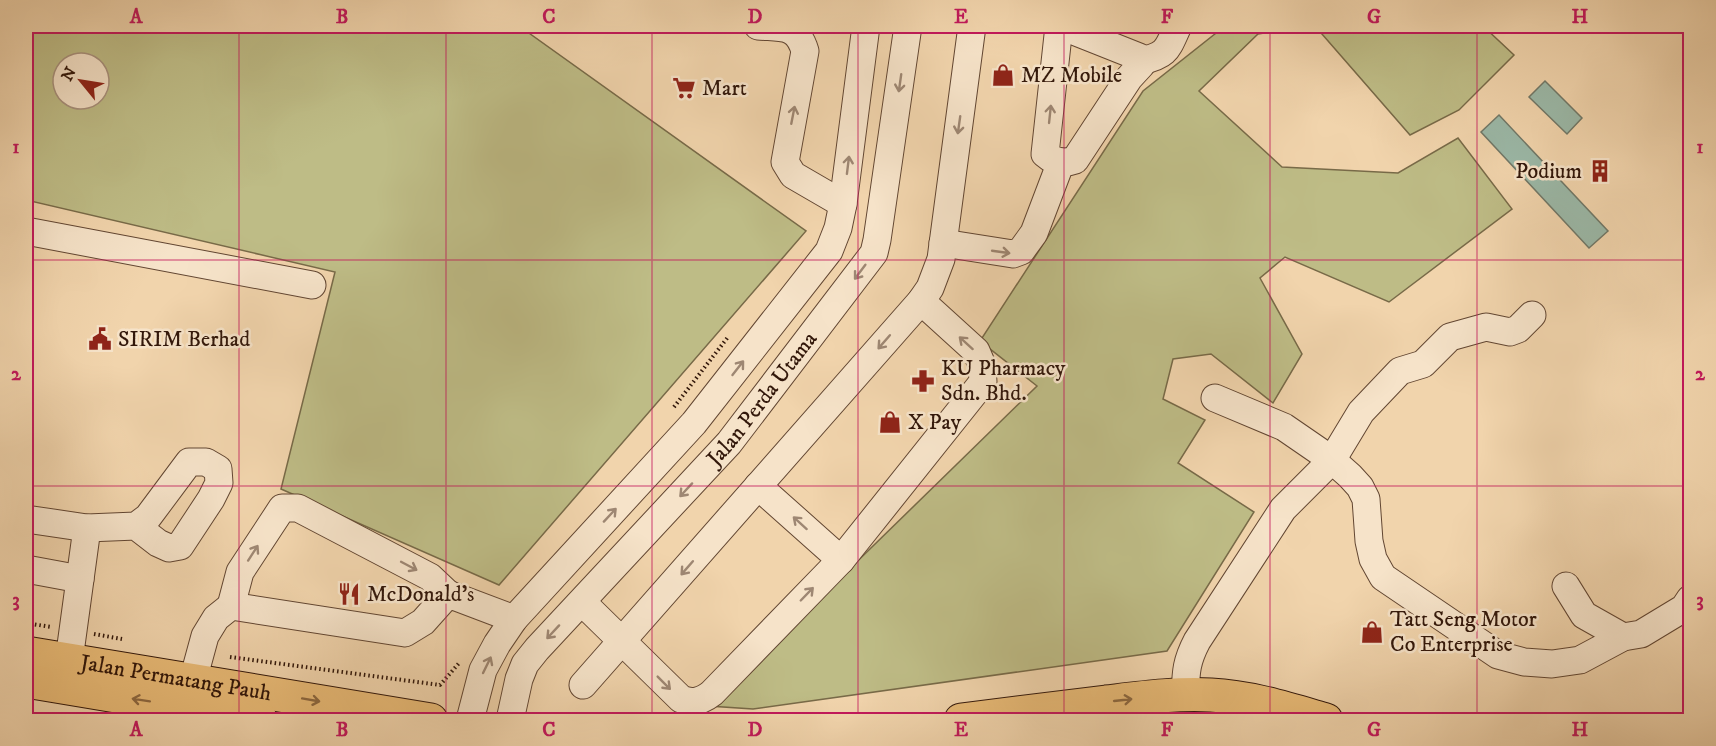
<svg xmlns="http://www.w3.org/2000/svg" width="1716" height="746" font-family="'IM FELL DW Pica',serif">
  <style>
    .green { fill: #bebc86; stroke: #786a48; stroke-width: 1.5; fill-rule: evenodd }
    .water { fill: #9bb8a7; stroke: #717868; stroke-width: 1.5 }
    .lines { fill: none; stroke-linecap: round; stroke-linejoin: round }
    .minor-casing { stroke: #624632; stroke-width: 29 }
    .major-casing { stroke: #32170a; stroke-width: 35 }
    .path { stroke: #32170a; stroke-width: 4; stroke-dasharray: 1.5 3; stroke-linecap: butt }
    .minor { stroke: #f6e3c9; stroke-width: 27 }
    .major { stroke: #e8ba76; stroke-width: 33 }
    .oneway { stroke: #9e8773 }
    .oneway2 { stroke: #8d6840 }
    .grid { fill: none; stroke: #c2185b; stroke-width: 1.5; stroke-opacity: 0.55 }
    .labels { text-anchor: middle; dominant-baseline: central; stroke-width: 5; stroke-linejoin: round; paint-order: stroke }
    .poi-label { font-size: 22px; fill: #32170a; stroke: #f6e3c9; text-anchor: start }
    .street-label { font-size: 22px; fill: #32170a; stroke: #f6e3c9 }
    .neatline { fill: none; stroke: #c2185b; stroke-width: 2 }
    .grid-label { font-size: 20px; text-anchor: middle; font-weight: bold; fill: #c2185b }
  </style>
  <rect width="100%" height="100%" fill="#f1d4ac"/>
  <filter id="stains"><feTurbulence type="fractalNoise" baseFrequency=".00333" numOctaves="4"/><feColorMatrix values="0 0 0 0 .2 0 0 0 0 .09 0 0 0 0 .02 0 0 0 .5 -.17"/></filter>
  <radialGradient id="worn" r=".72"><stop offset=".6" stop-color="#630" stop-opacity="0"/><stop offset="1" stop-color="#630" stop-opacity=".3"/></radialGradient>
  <g class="green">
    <path d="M26,26H519L806,231L499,585L281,489L335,272L26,200ZM63,63H99V99H63Z"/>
    <polygon points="1225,26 1306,26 1258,34 1199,91 1282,167 1398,173 1458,138 1512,209 1389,302 1285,257 1260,278 1302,354 1273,403 1211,354 1173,359 1163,399 1205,420 1178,463 1254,512 1167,651 753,709 709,706 1037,386 980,341 1143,91"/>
    <polygon points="1315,26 1483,26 1514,55 1459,110 1410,135"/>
  </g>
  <g class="water">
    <polygon points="1545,81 1582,118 1567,134 1529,97"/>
    <polygon points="1499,115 1608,231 1589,248 1481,132"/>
  </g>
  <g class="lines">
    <g class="minor-casing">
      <g id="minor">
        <path d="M758,26C782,28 797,24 805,51L785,162L793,175L843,204"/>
        <path d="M1059,26L1045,154C1054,162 1064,164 1075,160L1129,78L1141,65V61"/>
        <polyline points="1061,26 1139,57 1141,61"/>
        <path d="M1141,61C1168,55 1167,49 1178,26"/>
        <polyline points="26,231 312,285"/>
        <polyline points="943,243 1013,254 1021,251 1034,233 1061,162"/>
        <polyline points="1215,398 1284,427 1332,460 1350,476 1360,487 1366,499 1369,541 1373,559 1383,577 1498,655 1524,662 1552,664 1580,660 1623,637 1641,634 1684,608 1690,599"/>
        <polyline points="758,486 841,560"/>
        <polyline points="26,519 87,528 136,526 148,517 189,462 206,462 218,469 219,483 211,499 180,546 169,548 158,543 136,526"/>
        <polyline points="26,569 80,579"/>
        <polyline points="1566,586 1584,615 1623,637"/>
        <path d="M582,602L681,699C693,704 702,701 712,693L841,560L983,382L982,365L976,351L921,301"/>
        <polyline points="231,606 240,572 282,508 298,508 430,577 448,594"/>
        <polyline points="69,660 87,528"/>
        <polyline points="193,680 205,636 216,618 231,606 405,633 423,622 448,594 514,619"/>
        <polyline points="583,685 921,301 930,288 941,259 972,26"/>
        <path d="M1185,695C1186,672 1186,662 1197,641L1283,509L1332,460L1361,412L1400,371L1423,364L1450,337L1486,327L1510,332L1518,329L1532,315"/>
        <polyline points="470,720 483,670 497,644 514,619 694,423 829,251 838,228 843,204 866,26"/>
        <path id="s1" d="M510,720L519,679L525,664L537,649L729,443L874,253L877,240L908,26"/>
      </g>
    </g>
    <g class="major-casing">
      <g id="major">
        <path id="s2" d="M26,653L431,720"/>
        <polyline points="26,681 261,720"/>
        <path d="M961,720C1010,714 1058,708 1106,702C1140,698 1176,693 1211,695C1251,697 1288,709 1326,720"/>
      </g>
    </g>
    <g class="path">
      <polyline points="674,407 728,337"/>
      <polyline points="26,623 51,627"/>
      <polyline points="94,634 122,639"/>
      <polyline points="230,657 440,685 460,662"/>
    </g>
    <use href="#minor" class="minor"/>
    <use href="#major" class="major"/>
  </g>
  <defs><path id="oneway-shaft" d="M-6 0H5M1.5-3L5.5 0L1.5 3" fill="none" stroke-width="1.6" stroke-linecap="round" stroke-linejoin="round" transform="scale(1.5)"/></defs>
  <g class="oneway">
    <use href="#oneway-shaft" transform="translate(900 83) rotate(98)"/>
    <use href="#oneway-shaft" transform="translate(1050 114) rotate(-84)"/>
    <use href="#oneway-shaft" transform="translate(793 115) rotate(-79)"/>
    <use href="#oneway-shaft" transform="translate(959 125) rotate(98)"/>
    <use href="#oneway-shaft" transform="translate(848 165) rotate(-83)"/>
    <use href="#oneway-shaft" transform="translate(1001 252) rotate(8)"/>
    <use href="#oneway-shaft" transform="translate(860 272) rotate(127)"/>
    <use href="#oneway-shaft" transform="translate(884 342) rotate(131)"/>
    <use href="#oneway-shaft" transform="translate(966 343) rotate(-138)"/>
    <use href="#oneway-shaft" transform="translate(738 368) rotate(-52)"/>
    <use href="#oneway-shaft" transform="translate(686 490) rotate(133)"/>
    <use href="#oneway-shaft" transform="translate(610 515) rotate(-47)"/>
    <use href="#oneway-shaft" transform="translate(800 523) rotate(-138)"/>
    <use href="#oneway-shaft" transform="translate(253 553) rotate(-57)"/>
    <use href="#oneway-shaft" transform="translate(409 566) rotate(28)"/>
    <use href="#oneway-shaft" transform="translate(687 568) rotate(131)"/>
    <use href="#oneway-shaft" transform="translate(807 594) rotate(-46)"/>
    <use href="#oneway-shaft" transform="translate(553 632) rotate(133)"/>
    <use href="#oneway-shaft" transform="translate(487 665) rotate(-64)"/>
    <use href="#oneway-shaft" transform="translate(664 683) rotate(45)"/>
  </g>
  <g class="oneway2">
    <use href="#oneway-shaft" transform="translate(141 700) rotate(-171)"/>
    <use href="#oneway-shaft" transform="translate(311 700) rotate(10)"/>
    <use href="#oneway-shaft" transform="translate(1123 700) rotate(-6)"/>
  </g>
  <path class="grid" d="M239,26V720M446,26V720M652,26V720M858,26V720M1064,26V720M1270,26V720M1477,26V720M26,260H1690M26,486H1690"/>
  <defs>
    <g id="shop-bare" transform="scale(1.8)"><path d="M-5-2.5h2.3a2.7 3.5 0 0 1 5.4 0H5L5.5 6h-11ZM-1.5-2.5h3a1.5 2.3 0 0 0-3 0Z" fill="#8f2418" stroke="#f6e3c9" stroke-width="2.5" paint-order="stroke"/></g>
    <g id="supermarket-bare" transform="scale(1.8)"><path d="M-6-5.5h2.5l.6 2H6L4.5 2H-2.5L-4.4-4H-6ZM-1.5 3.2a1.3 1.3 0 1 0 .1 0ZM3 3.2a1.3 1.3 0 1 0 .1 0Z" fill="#8f2418" stroke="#f6e3c9" stroke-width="2.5" paint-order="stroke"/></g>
    <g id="building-bare" transform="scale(1.8)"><path d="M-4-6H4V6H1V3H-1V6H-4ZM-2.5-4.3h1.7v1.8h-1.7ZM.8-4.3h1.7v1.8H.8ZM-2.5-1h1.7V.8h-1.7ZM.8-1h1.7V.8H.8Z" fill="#8f2418" stroke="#f6e3c9" stroke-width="2.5" paint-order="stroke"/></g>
    <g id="civic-bare" transform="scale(1.8)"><path d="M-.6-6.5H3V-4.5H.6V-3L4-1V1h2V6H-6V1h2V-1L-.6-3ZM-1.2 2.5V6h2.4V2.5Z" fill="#8f2418" stroke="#f6e3c9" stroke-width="2.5" paint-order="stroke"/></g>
    <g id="pharmacy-bare" transform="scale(1.8)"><path d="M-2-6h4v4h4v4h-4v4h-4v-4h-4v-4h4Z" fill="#8f2418" stroke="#f6e3c9" stroke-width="2.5" paint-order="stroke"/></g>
    <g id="restaurant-bare" transform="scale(1.8)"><path d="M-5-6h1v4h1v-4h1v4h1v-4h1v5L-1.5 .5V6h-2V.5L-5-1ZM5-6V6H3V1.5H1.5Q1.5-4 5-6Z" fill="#8f2418" stroke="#f6e3c9" stroke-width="2.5" paint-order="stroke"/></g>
  </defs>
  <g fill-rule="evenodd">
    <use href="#shop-bare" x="1003" y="75"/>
    <use href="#supermarket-bare" x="684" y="88"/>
    <use href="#building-bare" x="1600" y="171"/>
    <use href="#civic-bare" x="100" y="339"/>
    <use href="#pharmacy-bare" x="923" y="381"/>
    <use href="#shop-bare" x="890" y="422"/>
    <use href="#restaurant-bare" x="349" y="594"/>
    <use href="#shop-bare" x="1372" y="632"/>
  </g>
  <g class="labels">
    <g class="poi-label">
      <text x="1021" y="75">MZ Mobile</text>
      <text x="702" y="88">Mart</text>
      <text x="1582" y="171" text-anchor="end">Podium</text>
      <text x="118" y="339">SIRIM Berhad</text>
      <text x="941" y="368">KU Pharmacy<tspan x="941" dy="25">Sdn. Bhd.</tspan></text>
      <text x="908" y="422">X Pay</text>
      <text x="367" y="594">McDonald's</text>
      <text x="1390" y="619">Tatt Seng Motor<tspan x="1390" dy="25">Co Enterprise</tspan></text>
    </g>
    <g class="street-label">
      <text stroke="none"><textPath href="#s1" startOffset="414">Jalan Perda Utama</textPath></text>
      <text stroke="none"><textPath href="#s2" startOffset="152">Jalan Permatang Pauh</textPath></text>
    </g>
  </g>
  <rect width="1716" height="746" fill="none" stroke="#f1d4ac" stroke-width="66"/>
  <g transform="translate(81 81) rotate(300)"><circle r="28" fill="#f6e3c9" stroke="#a8917d" stroke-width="1.5"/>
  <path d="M0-4.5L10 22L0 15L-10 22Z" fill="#8f2418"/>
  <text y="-9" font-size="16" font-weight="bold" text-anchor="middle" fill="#32170a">N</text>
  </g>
  <rect x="33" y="33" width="1650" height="680" class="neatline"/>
  <g class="grid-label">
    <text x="136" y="23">A</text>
    <text x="342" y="23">B</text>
    <text x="549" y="23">C</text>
    <text x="755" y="23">D</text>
    <text x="961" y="23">E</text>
    <text x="1167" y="23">F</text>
    <text x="1374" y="23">G</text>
    <text x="1580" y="23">H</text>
    <text x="16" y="153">1</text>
    <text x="1700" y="153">1</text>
    <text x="16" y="380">2</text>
    <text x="1700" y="380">2</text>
    <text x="16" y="606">3</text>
    <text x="1700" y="606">3</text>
    <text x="136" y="736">A</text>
    <text x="342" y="736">B</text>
    <text x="549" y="736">C</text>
    <text x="755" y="736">D</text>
    <text x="961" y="736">E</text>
    <text x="1167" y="736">F</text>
    <text x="1374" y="736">G</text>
    <text x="1580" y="736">H</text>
  </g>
  <rect width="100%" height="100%" filter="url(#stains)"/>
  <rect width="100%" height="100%" fill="url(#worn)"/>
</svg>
